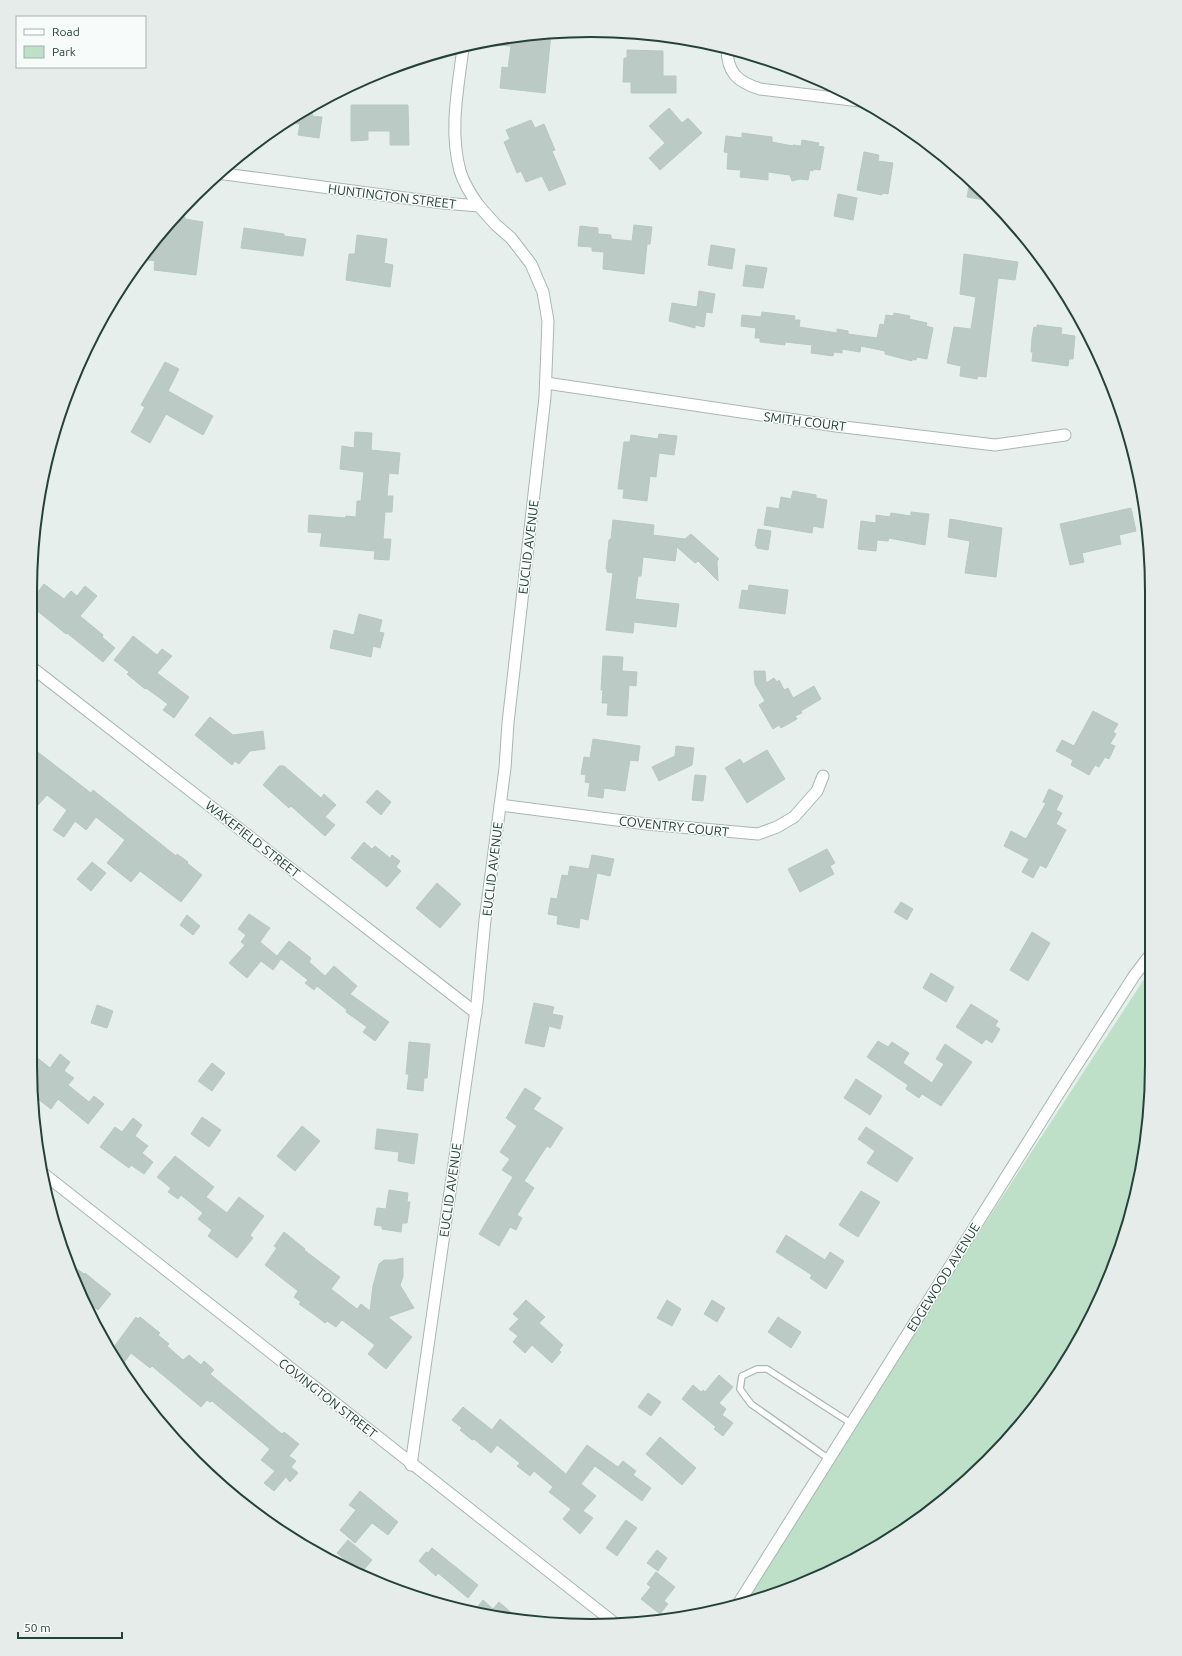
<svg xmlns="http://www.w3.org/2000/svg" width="1182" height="1656" font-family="Ubuntu,sans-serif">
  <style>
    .green { fill: #bfe0c8 }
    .building { fill: #bbcac4; stroke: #b8c9c2 }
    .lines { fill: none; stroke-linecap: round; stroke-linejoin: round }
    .lane-casing { stroke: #a8b8b2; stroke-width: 8 }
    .street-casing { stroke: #a8b8b2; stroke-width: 13 }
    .lane { stroke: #fff; stroke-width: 5.5 }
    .street { stroke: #fff; stroke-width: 11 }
    .labels { text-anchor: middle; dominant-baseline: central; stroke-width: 3; stroke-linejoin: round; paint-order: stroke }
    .street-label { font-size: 13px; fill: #24423a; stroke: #f7fbf9 }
    .rim { fill: none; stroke: #24423a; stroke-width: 2 }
  </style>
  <rect width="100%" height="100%" fill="#e6efeb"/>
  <polygon class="green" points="1150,970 1151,1101 1133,1210 1094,1313 1036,1407 961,1487 902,1532 806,1583 739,1601"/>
  <g class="building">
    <polygon points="551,34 545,93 500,88 502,67 508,68 511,46 486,44 486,42 518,35"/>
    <polygon points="627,50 663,51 663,76 676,76 676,93 631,93 631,82 623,82 624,58 627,58"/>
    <polygon points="314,104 312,116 322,117 319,138 298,135 300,124 287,122"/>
    <polygon points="351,105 408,105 409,145 390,145 390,131 368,131 368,140 351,141"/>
    <polygon points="669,108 682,123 688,118 702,133 660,170 649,158 665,143 649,126"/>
    <polygon points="531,120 535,128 544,124 555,150 552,151 566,184 549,191 542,176 526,182 521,171 517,173 504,142 510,139 506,130"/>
    <polygon points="742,133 772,137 772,142 793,146 793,145 801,146 802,140 819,143 818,146 824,147 820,170 814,169 813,171 810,170 808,180 800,179 792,181 790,175 768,172 768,180 740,177 741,170 727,169 728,153 724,152 726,136 742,138"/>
    <polygon points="864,152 879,155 878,161 893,163 888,194 882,193 882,195 857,190"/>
    <polygon points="970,181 978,189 991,201 967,197"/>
    <polygon points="838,194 857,198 853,220 834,216"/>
    <polygon points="175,215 185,217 185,219 203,222 196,275 154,270 155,261 142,259 169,221"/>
    <polygon points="634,225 652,227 650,244 647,244 644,274 603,269 604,252 592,251 592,247 578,246 580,226 598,228 598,234 611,235 611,239 632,241"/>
    <polygon points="244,228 284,234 284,236 306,239 303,256 241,248"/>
    <polygon points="357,235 387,239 384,263 393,265 390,287 346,280 349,254 355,254"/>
    <polygon points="711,245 735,249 732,269 708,265"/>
    <polygon points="964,254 1018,262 1015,280 998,278 986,377 978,376 977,379 960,376 961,366 947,363 954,327 971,329 976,297 960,294"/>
    <polygon points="746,265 767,268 763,288 743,286"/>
    <polygon points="699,291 715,294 712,313 706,312 704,327 695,325 695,328 669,321 672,303 697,307"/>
    <polygon points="762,312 795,316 794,320 800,320 799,327 837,333 837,329 848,331 848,334 877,338 880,324 884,325 886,315 893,316 894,313 910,316 909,319 927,323 926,326 933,328 927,359 917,357 916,360 912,359 912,361 885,354 885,351 861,346 860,352 842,349 842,353 834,352 833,356 811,353 812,345 785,342 785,345 760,342 760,338 755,338 756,328 741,326 742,315 761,317"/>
    <polygon points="1037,325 1062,328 1061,334 1075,336 1073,359 1069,359 1068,366 1032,361 1033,352 1031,352 1032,338 1034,327 1037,328"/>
    <polygon points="165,362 179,369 168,391 213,416 203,435 166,414 150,443 131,432 145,407 141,405"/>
    <polygon points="355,432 372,433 371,450 400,453 398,474 389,473 387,496 393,496 392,512 385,512 383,539 391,539 389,560 374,559 375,551 320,546 322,533 308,532 309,515 345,518 346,516 356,517 357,501 361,501 364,472 340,469 342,446 354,448"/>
    <polygon points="659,434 677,436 674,455 659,453 656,477 650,476 647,501 623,498 624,489 618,489 624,442 630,442 631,435 658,439"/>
    <polygon points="793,491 816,495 816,498 827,500 823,528 813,526 812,533 764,525 767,507 779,509 781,497 791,499"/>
    <polygon points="1131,508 1136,531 1119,535 1121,544 1082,553 1084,562 1070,565 1060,524"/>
    <polygon points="911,512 929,514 925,545 889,538 888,541 877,540 876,551 858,549 861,521 876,523 876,515 890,517 891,513 911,516"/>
    <polygon points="950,519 1002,528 996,577 965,573 970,541 948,537"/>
    <polygon points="613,520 654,525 653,535 685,539 691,534 719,559 717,561 718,581 698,561 695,563 677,547 675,561 643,557 641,576 638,576 635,599 679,604 676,627 634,622 633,633 606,630 613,573 607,572 607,569 606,569 609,540 611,539"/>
    <polygon points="758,529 771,531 768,550 757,548 757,546 755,546"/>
    <polygon points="44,584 64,599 71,591 77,596 85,586 97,596 80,616 103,635 102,637 115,648 103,662 67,633 66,634 30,605 30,602"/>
    <polygon points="749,585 788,590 785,614 739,608 742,590 748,591"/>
    <polygon points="359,614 382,620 379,632 384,633 380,648 373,646 371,657 330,648 334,630 354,635"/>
    <polygon points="133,636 157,655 162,649 172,656 157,673 189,697 174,718 163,710 168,704 146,688 145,689 127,674 129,672 114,660"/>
    <polygon points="603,656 623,657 622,671 637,672 636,686 629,685 627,716 607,715 608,703 602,703 603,690 601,690"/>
    <polygon points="754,671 765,671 766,683 774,678 777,682 779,680 784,690 788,688 793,698 814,686 821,699 801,711 802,713 795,716 797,719 781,728 779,725 773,729 759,705 765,701 755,684"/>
    <polygon points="1093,711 1118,724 1113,732 1116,734 1110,744 1115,746 1109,759 1105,757 1099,767 1095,765 1089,775 1071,765 1073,760 1056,751 1062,740 1074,746"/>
    <polygon points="210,717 233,735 263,731 265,749 250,751 239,764 235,761 232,765 195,735"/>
    <polygon points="593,739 640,746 638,761 630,760 625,791 604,788 603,798 588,796 590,783 585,782 586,775 581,774 584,757 590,758"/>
    <polygon points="30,746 91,793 93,790 176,856 177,854 188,862 187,863 202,875 181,902 140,871 131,882 107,863 125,840 96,817 86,830 75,821 64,837 53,830 67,810 47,795 38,805 30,799"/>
    <polygon points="676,746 694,748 692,765 659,781 652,767 675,756"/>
    <polygon points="767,750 785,779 747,803 725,768 740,759 743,764"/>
    <polygon points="279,766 284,766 321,798 324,794 336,805 325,817 335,825 325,836 291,806 289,808 263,785"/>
    <polygon points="695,775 706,776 703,801 692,800"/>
    <polygon points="1049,789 1063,796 1056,810 1062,813 1056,824 1066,830 1046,868 1040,865 1033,878 1022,872 1029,859 1004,846 1011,831 1026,839 1046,803 1043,802"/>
    <polygon points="377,790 391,802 381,815 366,802"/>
    <polygon points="364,842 372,849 375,846 390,858 392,855 400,861 396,867 401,871 387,887 351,858"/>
    <polygon points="827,849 835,863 830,866 834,874 800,892 788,869"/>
    <polygon points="592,855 614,859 610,876 597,873 588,920 580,918 579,928 557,924 558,916 548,914 551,898 557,899 562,875 568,876 570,866 589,869"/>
    <polygon points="92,862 106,873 91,891 77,879"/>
    <polygon points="437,883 461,904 440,928 416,908"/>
    <polygon points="901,902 913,909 907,920 894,912"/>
    <polygon points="249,914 270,928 260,942 277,956 289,941 311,958 309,962 325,976 334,966 357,986 350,994 389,1022 375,1041 363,1032 367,1027 346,1012 347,1010 317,986 314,990 305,983 308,980 281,959 273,970 261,961 247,978 229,963 245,945 241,942 246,935 238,929"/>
    <polygon points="187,915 200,926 193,935 180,925"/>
    <polygon points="1032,932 1050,943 1028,981 1010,970"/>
    <polygon points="931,973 954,987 946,1002 923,988"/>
    <polygon points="534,1003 554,1007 552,1014 563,1016 560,1029 549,1026 544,1047 525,1043"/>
    <polygon points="971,1004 998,1021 995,1026 1000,1029 992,1043 986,1039 982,1044 956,1027"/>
    <polygon points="97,1005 113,1011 107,1028 91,1023"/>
    <polygon points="878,1041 888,1047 892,1042 909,1053 903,1063 932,1083 944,1064 936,1059 945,1044 972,1062 941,1106 922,1094 919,1098 906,1089 908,1085 867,1057"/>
    <polygon points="409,1042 430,1044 427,1078 424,1078 423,1091 407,1089 409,1074 406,1074"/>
    <polygon points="30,1052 50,1068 60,1054 70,1062 64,1071 74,1078 68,1085 89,1102 94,1096 104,1104 88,1124 58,1099 51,1109 34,1096 30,1065"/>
    <polygon points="212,1063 225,1073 212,1091 198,1081"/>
    <polygon points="856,1079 882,1096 870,1115 844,1098"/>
    <polygon points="525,1088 541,1098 533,1109 563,1128 550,1148 547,1146 524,1181 534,1188 517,1215 522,1218 516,1230 510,1227 499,1246 479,1234 513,1177 502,1170 510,1159 500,1152 517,1126 506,1118"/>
    <polygon points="202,1117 221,1130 209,1147 191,1134"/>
    <polygon points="133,1118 142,1125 135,1136 148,1146 142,1153 153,1162 144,1174 131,1165 129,1168 100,1147 115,1127 122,1132"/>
    <polygon points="302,1126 320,1141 295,1171 277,1156"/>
    <polygon points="866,1127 913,1158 897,1182 867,1163 875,1151 858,1139"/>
    <polygon points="377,1129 418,1134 414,1164 398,1161 399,1152 375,1149"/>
    <polygon points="175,1156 214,1187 206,1197 227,1213 239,1197 264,1216 250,1235 253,1238 237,1258 208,1236 212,1230 198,1219 203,1213 181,1195 178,1199 168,1192 171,1188 157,1177"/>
    <polygon points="389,1190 408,1193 407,1202 410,1202 407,1223 402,1223 401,1232 382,1229 382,1226 374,1225 377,1208 386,1209"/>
    <polygon points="861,1191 880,1202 858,1237 839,1225"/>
    <polygon points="284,1232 305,1249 304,1250 340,1277 331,1289 357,1309 361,1304 370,1311 373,1286 379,1264 384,1260 394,1260 403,1258 403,1277 400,1285 414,1308 388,1317 412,1337 386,1369 368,1354 375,1345 342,1320 336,1327 327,1321 325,1323 316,1316 299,1304 301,1302 294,1297 298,1291 265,1265 277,1248 274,1246"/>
    <polygon points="786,1235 825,1260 830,1252 844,1261 826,1289 810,1278 812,1275 776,1252"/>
    <polygon points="66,1261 84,1274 85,1273 111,1294 98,1310 82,1298 73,1280"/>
    <polygon points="526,1300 545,1317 539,1323 563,1345 559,1350 561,1352 552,1363 532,1345 525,1353 513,1342 518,1336 509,1329 519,1319 513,1314"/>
    <polygon points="667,1300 681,1309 672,1326 657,1318"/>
    <polygon points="712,1300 725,1308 717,1322 704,1314"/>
    <polygon points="136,1317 138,1319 140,1317 160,1333 158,1335 169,1344 167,1346 183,1360 189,1355 201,1365 204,1361 214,1370 210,1374 282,1434 284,1432 299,1444 289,1456 296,1461 291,1467 298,1473 290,1482 286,1477 274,1491 264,1483 275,1471 261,1460 270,1449 212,1401 210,1402 207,1400 201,1407 152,1366 150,1368 131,1353 120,1368 111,1351"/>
    <polygon points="778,1317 801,1332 791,1348 768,1332"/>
    <polygon points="719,1375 733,1387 719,1403 726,1409 722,1415 733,1423 723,1436 714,1429 716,1427 682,1399 693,1385 701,1392 703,1390 705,1392"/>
    <polygon points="648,1393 661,1402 651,1416 638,1407"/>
    <polygon points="463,1407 492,1430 500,1419 566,1474 587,1445 618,1467 623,1461 636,1471 633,1475 651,1488 642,1501 595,1466 581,1484 596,1496 583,1511 593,1518 580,1534 563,1519 571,1509 549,1492 553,1487 534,1471 530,1476 517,1466 520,1463 497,1445 491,1453 474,1439 472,1440 460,1430 462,1428 452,1420"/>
    <polygon points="660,1437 696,1468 682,1485 646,1454"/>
    <polygon points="360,1491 398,1522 388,1535 372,1523 355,1543 340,1530 356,1510 349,1505"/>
    <polygon points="626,1520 637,1528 617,1556 606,1548"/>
    <polygon points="348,1540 372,1560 361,1573 337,1553"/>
    <polygon points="432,1548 478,1585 468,1598 438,1573 436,1576 419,1561 426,1552 428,1553"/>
    <polygon points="657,1550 667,1558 658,1571 647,1563"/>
    <polygon points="656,1572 675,1587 664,1601 668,1604 660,1614 641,1599 651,1587 647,1584"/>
    <polygon points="483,1600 493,1609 499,1602 521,1621 474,1611"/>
  </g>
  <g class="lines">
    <g class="lane-casing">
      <polyline id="lane" points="829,1459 751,1404 740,1389 742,1376 757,1369 767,1369 852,1424"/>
    </g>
    <g class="street-casing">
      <g id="street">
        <path d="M463,48C458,88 449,131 460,171C464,184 471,195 479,206"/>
        <path d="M727,48C727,72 737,82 760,89L860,101"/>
        <polyline points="217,173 443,203 479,206 496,225 511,238 531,264 543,292 548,321 545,397 508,723 505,768 485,920 477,1003 411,1465"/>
        <polyline points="546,383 836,426 995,445 1065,435"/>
        <polyline points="30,666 476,1013"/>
        <polyline points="500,805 647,824 758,834 777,827 794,817 817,791 823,776"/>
        <polyline points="44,1174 612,1621"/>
        <polyline points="740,1601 1062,1088 1134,976 1150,955"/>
      </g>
    </g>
    <use href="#lane" class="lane"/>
    <use href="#street" class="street"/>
  </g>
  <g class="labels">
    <g class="street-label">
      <text transform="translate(392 196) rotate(7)">HUNTINGTON STREET</text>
      <text transform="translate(805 421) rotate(7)">SMITH COURT</text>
      <text transform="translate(528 547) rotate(-83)">EUCLID AVENUE</text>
      <text transform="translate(674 826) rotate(6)">COVENTRY COURT</text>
      <text transform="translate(253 839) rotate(38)">WAKEFIELD STREET</text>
      <text transform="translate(492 869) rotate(-83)">EUCLID AVENUE</text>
      <text transform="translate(450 1190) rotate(-82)">EUCLID AVENUE</text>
      <text transform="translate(943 1277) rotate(-58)">EDGEWOOD AVENUE</text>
      <text transform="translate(328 1398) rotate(38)">COVINGTON STREET</text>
    </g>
  </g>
  <path d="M0 0H1182V1656H0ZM591 37H591A554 554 0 0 1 1145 591V1065A554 554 0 0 1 591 1619H591A554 554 0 0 1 37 1065V591A554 554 0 0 1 591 37Z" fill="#e6ecea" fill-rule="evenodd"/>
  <path class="rim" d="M591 37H591A554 554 0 0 1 1145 591V1065A554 554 0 0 1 591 1619H591A554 554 0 0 1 37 1065V591A554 554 0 0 1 591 37Z"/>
  <rect x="16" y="16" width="130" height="52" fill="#f7fbf9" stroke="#a3b1ad"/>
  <rect x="24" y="29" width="20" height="6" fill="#ffffff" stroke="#a3b1ad"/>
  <text x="52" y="36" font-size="12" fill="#24423a">Road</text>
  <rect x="24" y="46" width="20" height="12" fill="#bfe0c8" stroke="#a3b1ad"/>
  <text x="52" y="56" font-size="12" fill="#24423a">Park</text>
  <path d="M18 1632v6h104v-6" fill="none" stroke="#24423a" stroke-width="2"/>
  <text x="24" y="1632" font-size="12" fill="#24423a" stroke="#f7fbf9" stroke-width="3" paint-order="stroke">50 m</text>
</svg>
